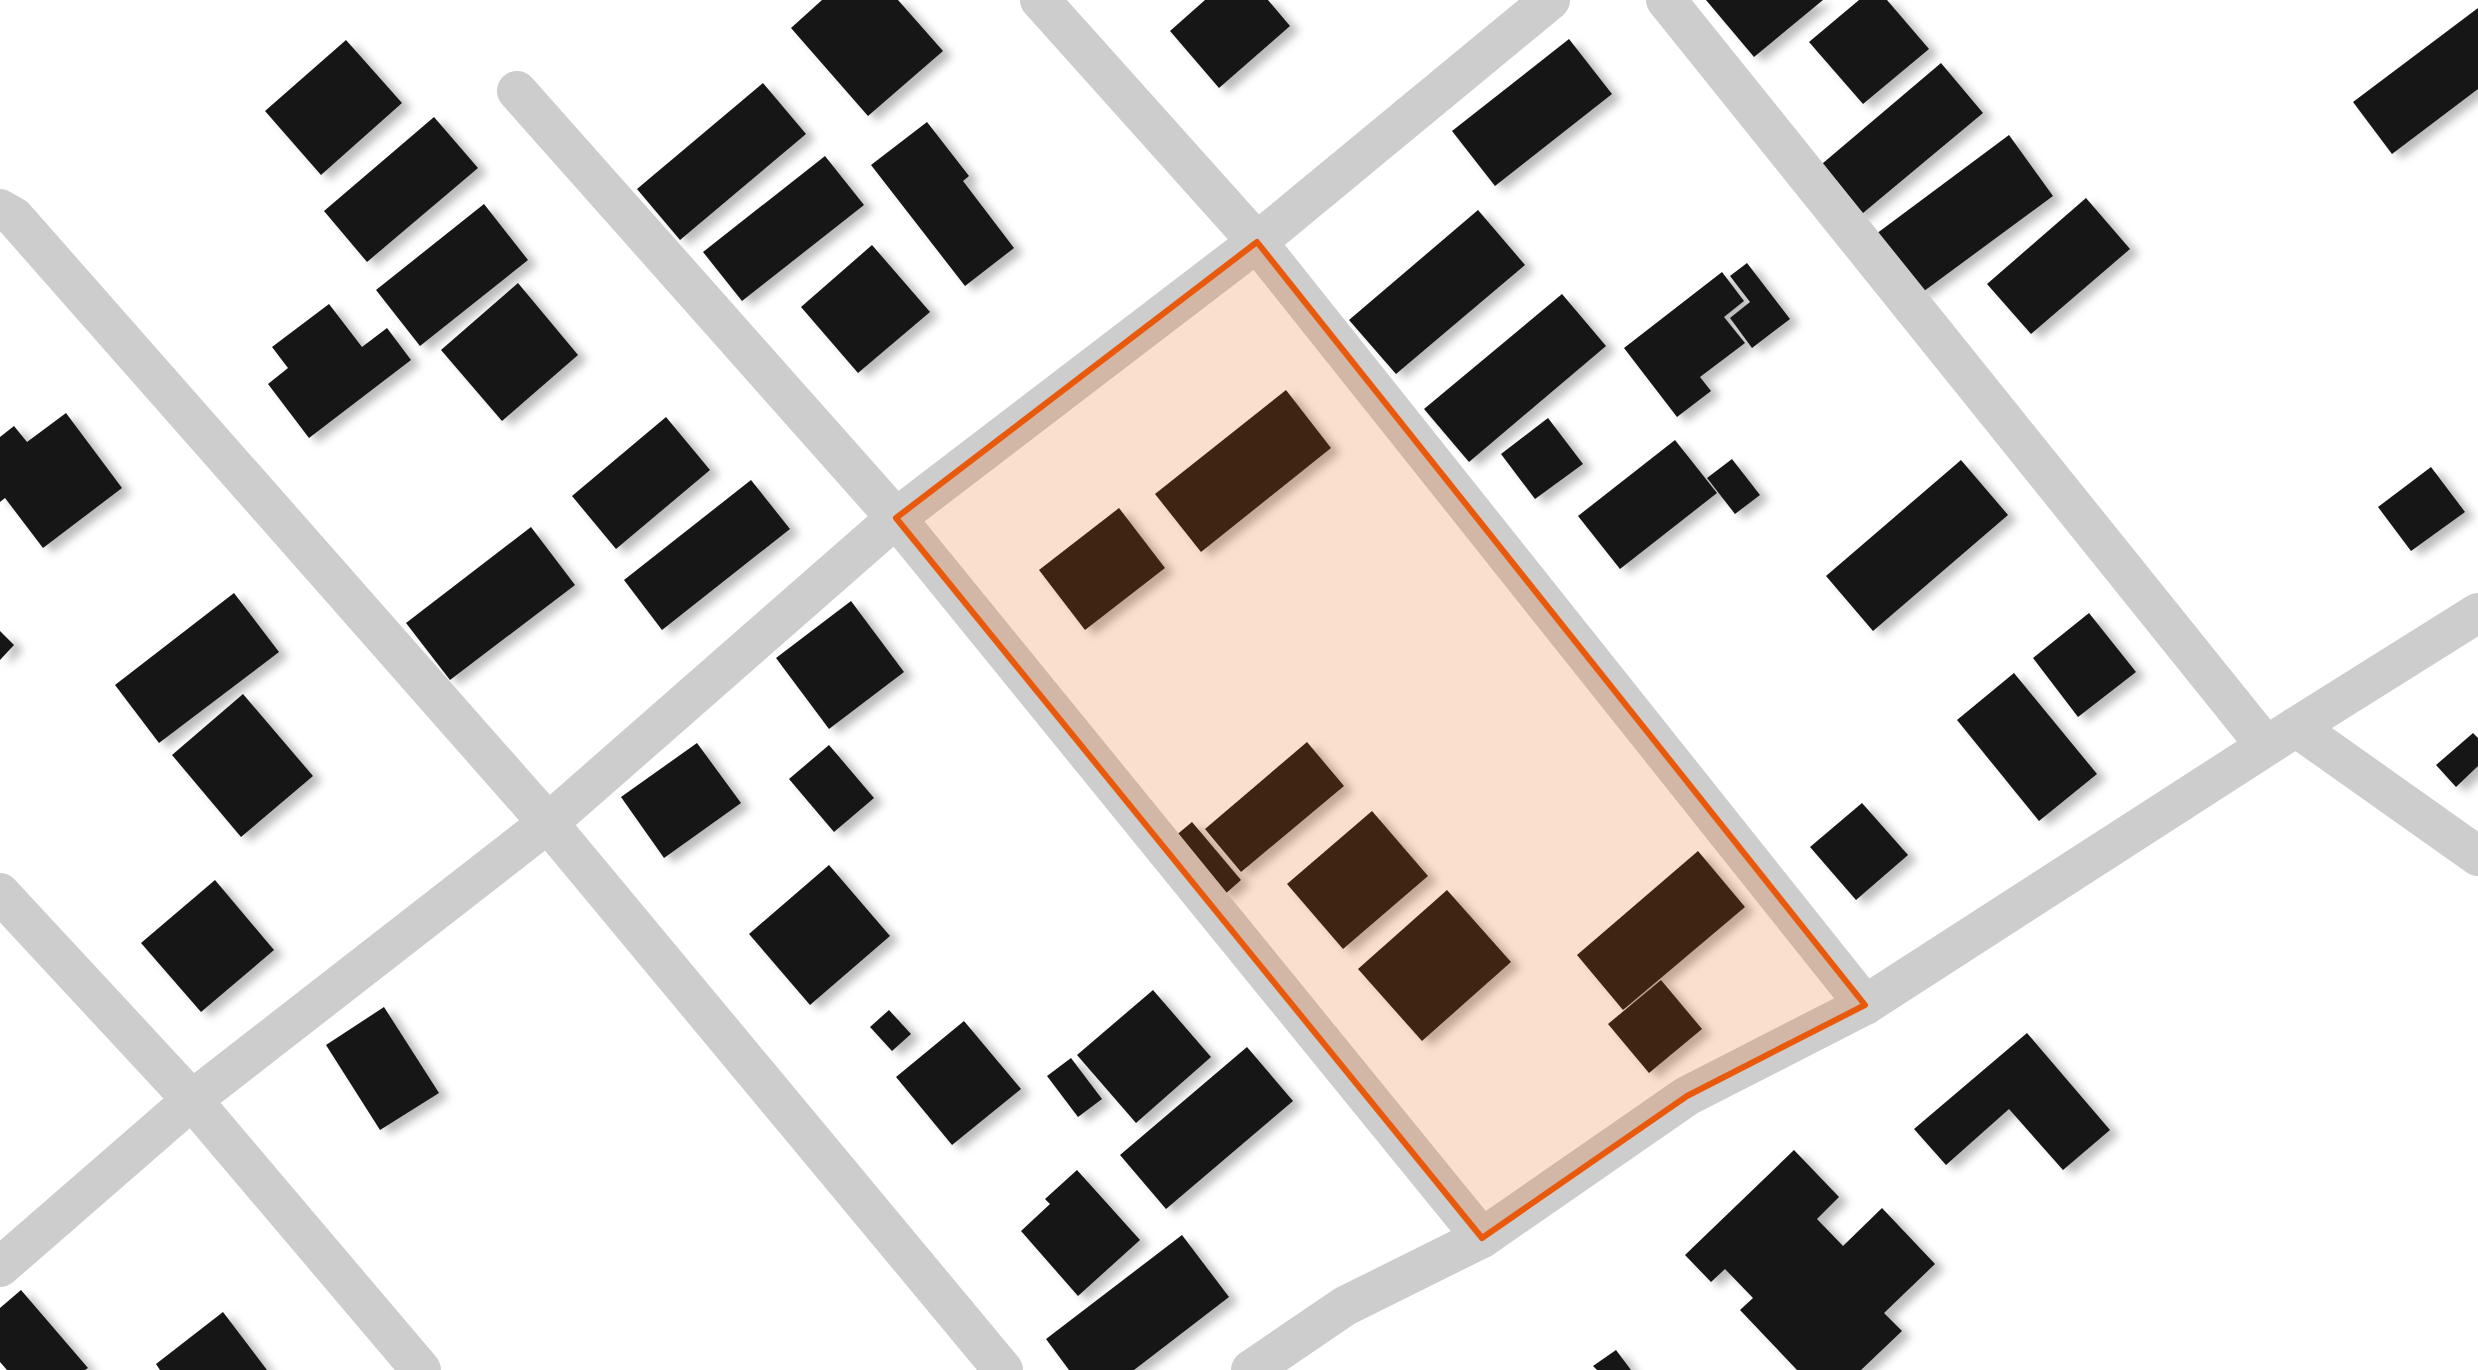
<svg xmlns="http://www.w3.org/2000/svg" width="2478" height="1370" font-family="'Alegreya Sans',sans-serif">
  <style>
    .building { fill: #171717; filter: url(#shadow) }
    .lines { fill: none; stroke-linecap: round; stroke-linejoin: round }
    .minor { stroke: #cdcdcd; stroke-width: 40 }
    .marked { fill: #e8590c; fill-opacity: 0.2; stroke: #e8590c; stroke-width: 6; stroke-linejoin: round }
  </style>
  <defs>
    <filter id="shadow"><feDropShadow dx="9" dy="5" stdDeviation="4" flood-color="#0004"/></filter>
  </defs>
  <rect width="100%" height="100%" fill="#fff"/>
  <g class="building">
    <polygon points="822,0 898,0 943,51 868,116 791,28"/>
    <polygon points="1205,0 1268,0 1290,26 1219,88 1170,31"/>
    <polygon points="1706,0 1823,0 1754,57"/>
    <polygon points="1859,0 1887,0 1929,49 1863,104 1809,42"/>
    <polygon points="2478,8 2478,89 2392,154 2353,102"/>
    <polygon points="1569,39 1612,94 1495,186 1452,131"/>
    <polygon points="346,40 402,103 321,175 265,111"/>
    <polygon points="1941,63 1983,113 1857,218 1816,169"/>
    <polygon points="763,83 806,134 680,240 637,189"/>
    <polygon points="434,117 478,168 367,262 324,211"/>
    <polygon points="927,122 969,176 963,181 1014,248 965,286 871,165"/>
    <polygon points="2009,135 2053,196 1920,294 1876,234"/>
    <polygon points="825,156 864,205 742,301 703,252"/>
    <polygon points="2086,198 2130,249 2031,334 1987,284"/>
    <polygon points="484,204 528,260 420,346 376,290"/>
    <polygon points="1478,210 1525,265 1396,374 1349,320"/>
    <polygon points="872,245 930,312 858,373 801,307"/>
    <polygon points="1747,263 1790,319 1752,348 1730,318 1750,302 1730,276"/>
    <polygon points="1722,272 1744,301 1724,317 1745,343 1700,377 1711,391 1677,417 1624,348"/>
    <polygon points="518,283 578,355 502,421 441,350"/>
    <polygon points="1562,294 1606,346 1469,462 1424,409"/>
    <polygon points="329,304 362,347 387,328 411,360 309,438 268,384 288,368 272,347"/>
    <polygon points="1286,390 1331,448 1201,552 1155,494"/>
    <polygon points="66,413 122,488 43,548 5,498 0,502 0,437 14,426 27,442"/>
    <polygon points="666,417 710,470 616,549 572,496"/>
    <polygon points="1548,418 1583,464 1535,499 1501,454"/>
    <polygon points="1675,440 1717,493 1620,569 1578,516"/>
    <polygon points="1732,459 1760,495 1735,514 1707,478"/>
    <polygon points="1961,460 2008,515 1873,631 1826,576"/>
    <polygon points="2431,467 2465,512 2411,551 2378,507"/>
    <polygon points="751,480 790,529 662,630 624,580"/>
    <polygon points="1119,508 1165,568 1085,630 1039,570"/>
    <polygon points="531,527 575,585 450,680 406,623"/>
    <polygon points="234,593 279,652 159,743 115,685"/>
    <polygon points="851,601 904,672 829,729 776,658"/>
    <polygon points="2089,613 2136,672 2078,717 2033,658"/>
    <polygon points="0,631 14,645 0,660"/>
    <polygon points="2014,673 2097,774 2039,821 1957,720"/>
    <polygon points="243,694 313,776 241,837 172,755"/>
    <polygon points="2473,733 2478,738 2478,766 2456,787 2436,765"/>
    <polygon points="1307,742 1344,786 1241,872 1205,829"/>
    <polygon points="697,743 741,803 664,858 621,797"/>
    <polygon points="829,745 874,798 834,832 789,779"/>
    <polygon points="1862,803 1908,855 1856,900 1810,847"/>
    <polygon points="1372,811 1428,876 1343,949 1287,884"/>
    <polygon points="1192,822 1241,880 1224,895 1174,837"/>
    <polygon points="1698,851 1745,907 1623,1010 1577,955"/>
    <polygon points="829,865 890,936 810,1005 749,934"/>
    <polygon points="215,880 274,950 201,1012 141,943"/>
    <polygon points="1447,890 1511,962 1422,1041 1358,969"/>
    <polygon points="1661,980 1702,1029 1649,1073 1608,1024"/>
    <polygon points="1153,990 1211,1057 1136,1123 1077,1055"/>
    <polygon points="384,1007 439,1093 380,1130 326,1045"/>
    <polygon points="889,1010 911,1034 892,1051 870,1027"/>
    <polygon points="964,1021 1021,1089 952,1145 896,1077"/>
    <polygon points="2027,1033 2110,1130 2063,1170 2009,1109 1946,1165 1914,1129"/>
    <polygon points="1247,1047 1293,1101 1166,1209 1120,1155"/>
    <polygon points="1071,1058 1102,1099 1078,1117 1047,1076"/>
    <polygon points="1794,1150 1839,1197 1817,1219 1843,1246 1882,1208 1935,1264 1884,1313 1902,1331 1861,1370 1797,1370 1740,1310 1753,1298 1725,1269 1711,1282 1685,1255"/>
    <polygon points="1077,1170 1140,1240 1078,1296 1021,1231 1050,1204 1045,1199"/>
    <polygon points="1182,1235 1229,1297 1134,1370 1069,1370 1046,1339"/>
    <polygon points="21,1290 88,1368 85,1370 7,1370 0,1362 0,1308"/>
    <polygon points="223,1312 267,1370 160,1370 156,1364"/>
    <polygon points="1616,1350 1631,1370 1597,1370 1593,1366"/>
  </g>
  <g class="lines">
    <g class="minor">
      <polyline points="1040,0 1257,242 1865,1005"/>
      <polyline points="1666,0 2266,746"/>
      <polyline points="517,91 896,518 1482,1238"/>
      <polyline points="0,209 14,217 548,823 1003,1370"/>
      <polyline points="2296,727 2478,856"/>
      <polyline points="0,893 192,1100 421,1370"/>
      <polyline points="0,1267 192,1100 548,823 896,518 1257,242 1550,0"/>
      <polyline points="1251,1370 1345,1306 1482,1238 1687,1096 1865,1005 2296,727 2478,613"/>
    </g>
  </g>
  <path class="marked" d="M1257,242L1865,1005L1687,1096L1482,1238L896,518Z"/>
</svg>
